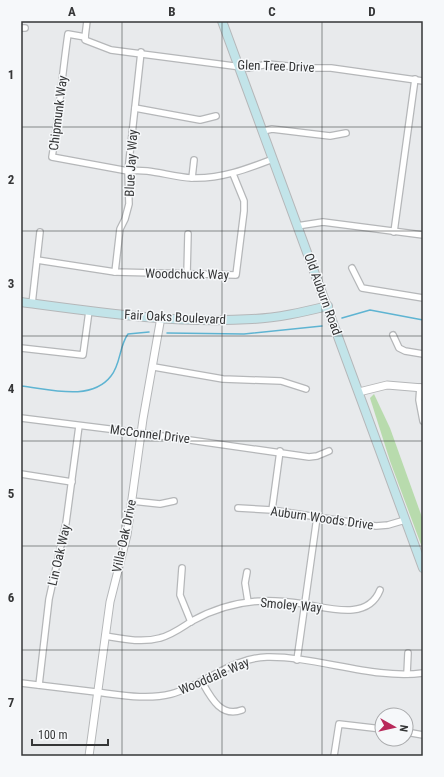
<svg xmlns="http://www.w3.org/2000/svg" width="444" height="777" font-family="'Roboto Condensed',sans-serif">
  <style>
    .green { fill: #b8dbad }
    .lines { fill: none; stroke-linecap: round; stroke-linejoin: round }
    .stream { stroke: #5eb4d2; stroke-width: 1.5 }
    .minor-casing { stroke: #b5b7b9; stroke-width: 8 }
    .tertiary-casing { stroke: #b5b7b9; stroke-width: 9 }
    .secondary-casing { stroke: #b5b7b9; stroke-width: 10 }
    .minor { stroke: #fff; stroke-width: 5.5 }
    .tertiary { stroke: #fff; stroke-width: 7 }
    .secondary { stroke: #c2e4e9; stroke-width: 8 }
    .grid { fill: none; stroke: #353637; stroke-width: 1; stroke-opacity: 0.55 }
    .labels { text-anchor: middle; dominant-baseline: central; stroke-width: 3; stroke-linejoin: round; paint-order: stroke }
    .street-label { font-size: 13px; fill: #353637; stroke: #f6f8fa }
    .neatline { fill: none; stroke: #353637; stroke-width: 1.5 }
    .grid-label { font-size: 13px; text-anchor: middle; font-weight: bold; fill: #353637 }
  </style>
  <rect width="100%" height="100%" fill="#e8eaec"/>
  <polygon class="green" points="374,394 390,428 423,520 423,550 390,461 370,398"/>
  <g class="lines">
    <g class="stream">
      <polyline points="342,318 370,310 423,320"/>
      <polyline points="167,333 244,334 322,326"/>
      <path d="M21,386C49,389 91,402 111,376C121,364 119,346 128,334L149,332"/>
    </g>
    <g class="minor-casing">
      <g id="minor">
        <polyline points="21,28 25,28"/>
        <path d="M85,37L68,34C62,75 59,116 52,157L128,171C150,168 170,177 192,178C221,179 247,169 273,159"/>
        <polyline points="85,37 85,40 111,50 249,68 268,64 308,68 331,68 423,81"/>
        <polyline points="85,37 87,21"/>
        <polyline points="135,108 200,120 216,116"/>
        <polyline points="263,131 272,129 330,136 346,133"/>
        <polyline points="192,178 194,160"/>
        <polyline points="297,226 323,222 423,235"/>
        <polyline points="394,232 415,79"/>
        <polyline points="37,260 115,272 236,275 244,211 244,201 233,174"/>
        <polyline points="352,268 362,288 423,298"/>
        <polyline points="115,272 120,229 125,219 129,204 128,171 141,52"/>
        <polyline points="187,274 188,234"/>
        <polyline points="32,304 40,232"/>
        <polyline points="393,335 399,348 405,351 423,354"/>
        <polyline points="21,348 83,355 89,311"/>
        <polyline points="154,367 223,379 281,381 306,389"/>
        <polyline points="420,387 419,400 423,421"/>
        <polyline points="21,418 141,433 309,457 317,456 329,451"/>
        <polyline points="21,474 72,482"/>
        <polyline points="132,501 160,504 174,501"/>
        <polyline points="238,508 272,510 376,526 388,525 405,520"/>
        <polyline points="272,510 280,451"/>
        <polyline points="182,568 180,595 191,622"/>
        <polyline points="247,572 245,583 248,602"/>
        <path d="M105,636C123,639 142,643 160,638C172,635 181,628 192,621C214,609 237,602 262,601C276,600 290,602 304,604C329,608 368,621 380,590"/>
        <polyline points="297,660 317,517"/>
        <polyline points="407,674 408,653"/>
        <path d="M202,682C211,698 221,718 242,710"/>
        <path d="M21,683C46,686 71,689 96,692C121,695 147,700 171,694C205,685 230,658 267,657C316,656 374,680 423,673"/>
        <polyline points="39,685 49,599 66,523 79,426"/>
        <polyline points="406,732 423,735"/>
        <polyline points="334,756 339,724 382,729"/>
      </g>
    </g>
    <g class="tertiary-casing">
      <g id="tertiary">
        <polyline points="359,392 387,385 423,388"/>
        <polyline points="89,756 110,602 127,535 143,419 161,317"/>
      </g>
    </g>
    <g class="secondary-casing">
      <g id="secondary">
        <polyline points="222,21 423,568"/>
        <path d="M21,302C96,312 176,324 252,319C278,318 303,312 328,306"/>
      </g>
    </g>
    <use href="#minor" class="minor"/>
    <use href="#tertiary" class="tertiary"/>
    <use href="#secondary" class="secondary"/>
  </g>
  <path class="grid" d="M122,21V756M222,21V756M322,21V756M21,127H423M21,231H423M21,336H423M21,441H423M21,546H423M21,650H423"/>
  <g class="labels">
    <g class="street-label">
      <text transform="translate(276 66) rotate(2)">Glen Tree Drive</text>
      <text transform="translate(58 113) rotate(-83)">Chipmunk Way</text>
      <text transform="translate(131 163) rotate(-87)">Blue Jay Way</text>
      <text transform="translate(187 274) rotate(1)">Woodchuck Way</text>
      <text transform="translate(323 294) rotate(70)">Old Auburn Road</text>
      <text transform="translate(175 317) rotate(3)">Fair Oaks Boulevard</text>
      <text transform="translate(150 434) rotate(7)">McConnel Drive</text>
      <text transform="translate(322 518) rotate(8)">Auburn Woods Drive</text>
      <text transform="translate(124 536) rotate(-78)">Villa Oak Drive</text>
      <text transform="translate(59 555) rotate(-77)">Lin Oak Way</text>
      <text transform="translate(291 605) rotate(5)">Smoley Way</text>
      <text transform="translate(214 676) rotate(-23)">Wooddale Way</text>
    </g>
  </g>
  <rect width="444" height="777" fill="none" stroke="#f6f8fa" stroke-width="44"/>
  <g transform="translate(394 727) rotate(98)"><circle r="19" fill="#f6f8fa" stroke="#a9aaac"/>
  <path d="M0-3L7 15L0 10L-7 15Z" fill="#b8295a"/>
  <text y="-6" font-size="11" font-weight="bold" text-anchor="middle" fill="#353637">N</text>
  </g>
  <path d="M32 739v6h76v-6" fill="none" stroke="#353637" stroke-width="2"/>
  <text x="38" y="739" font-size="12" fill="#353637" stroke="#f6f8fa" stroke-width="3" paint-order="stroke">100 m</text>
  <rect x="22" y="22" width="400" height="733" class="neatline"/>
  <g class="grid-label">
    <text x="72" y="16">A</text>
    <text x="172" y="16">B</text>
    <text x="272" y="16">C</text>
    <text x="372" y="16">D</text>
    <text x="11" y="79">1</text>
    <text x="11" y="184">2</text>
    <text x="11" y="288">3</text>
    <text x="11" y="393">4</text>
    <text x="11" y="498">5</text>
    <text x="11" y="602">6</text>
    <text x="11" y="707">7</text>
  </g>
</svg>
